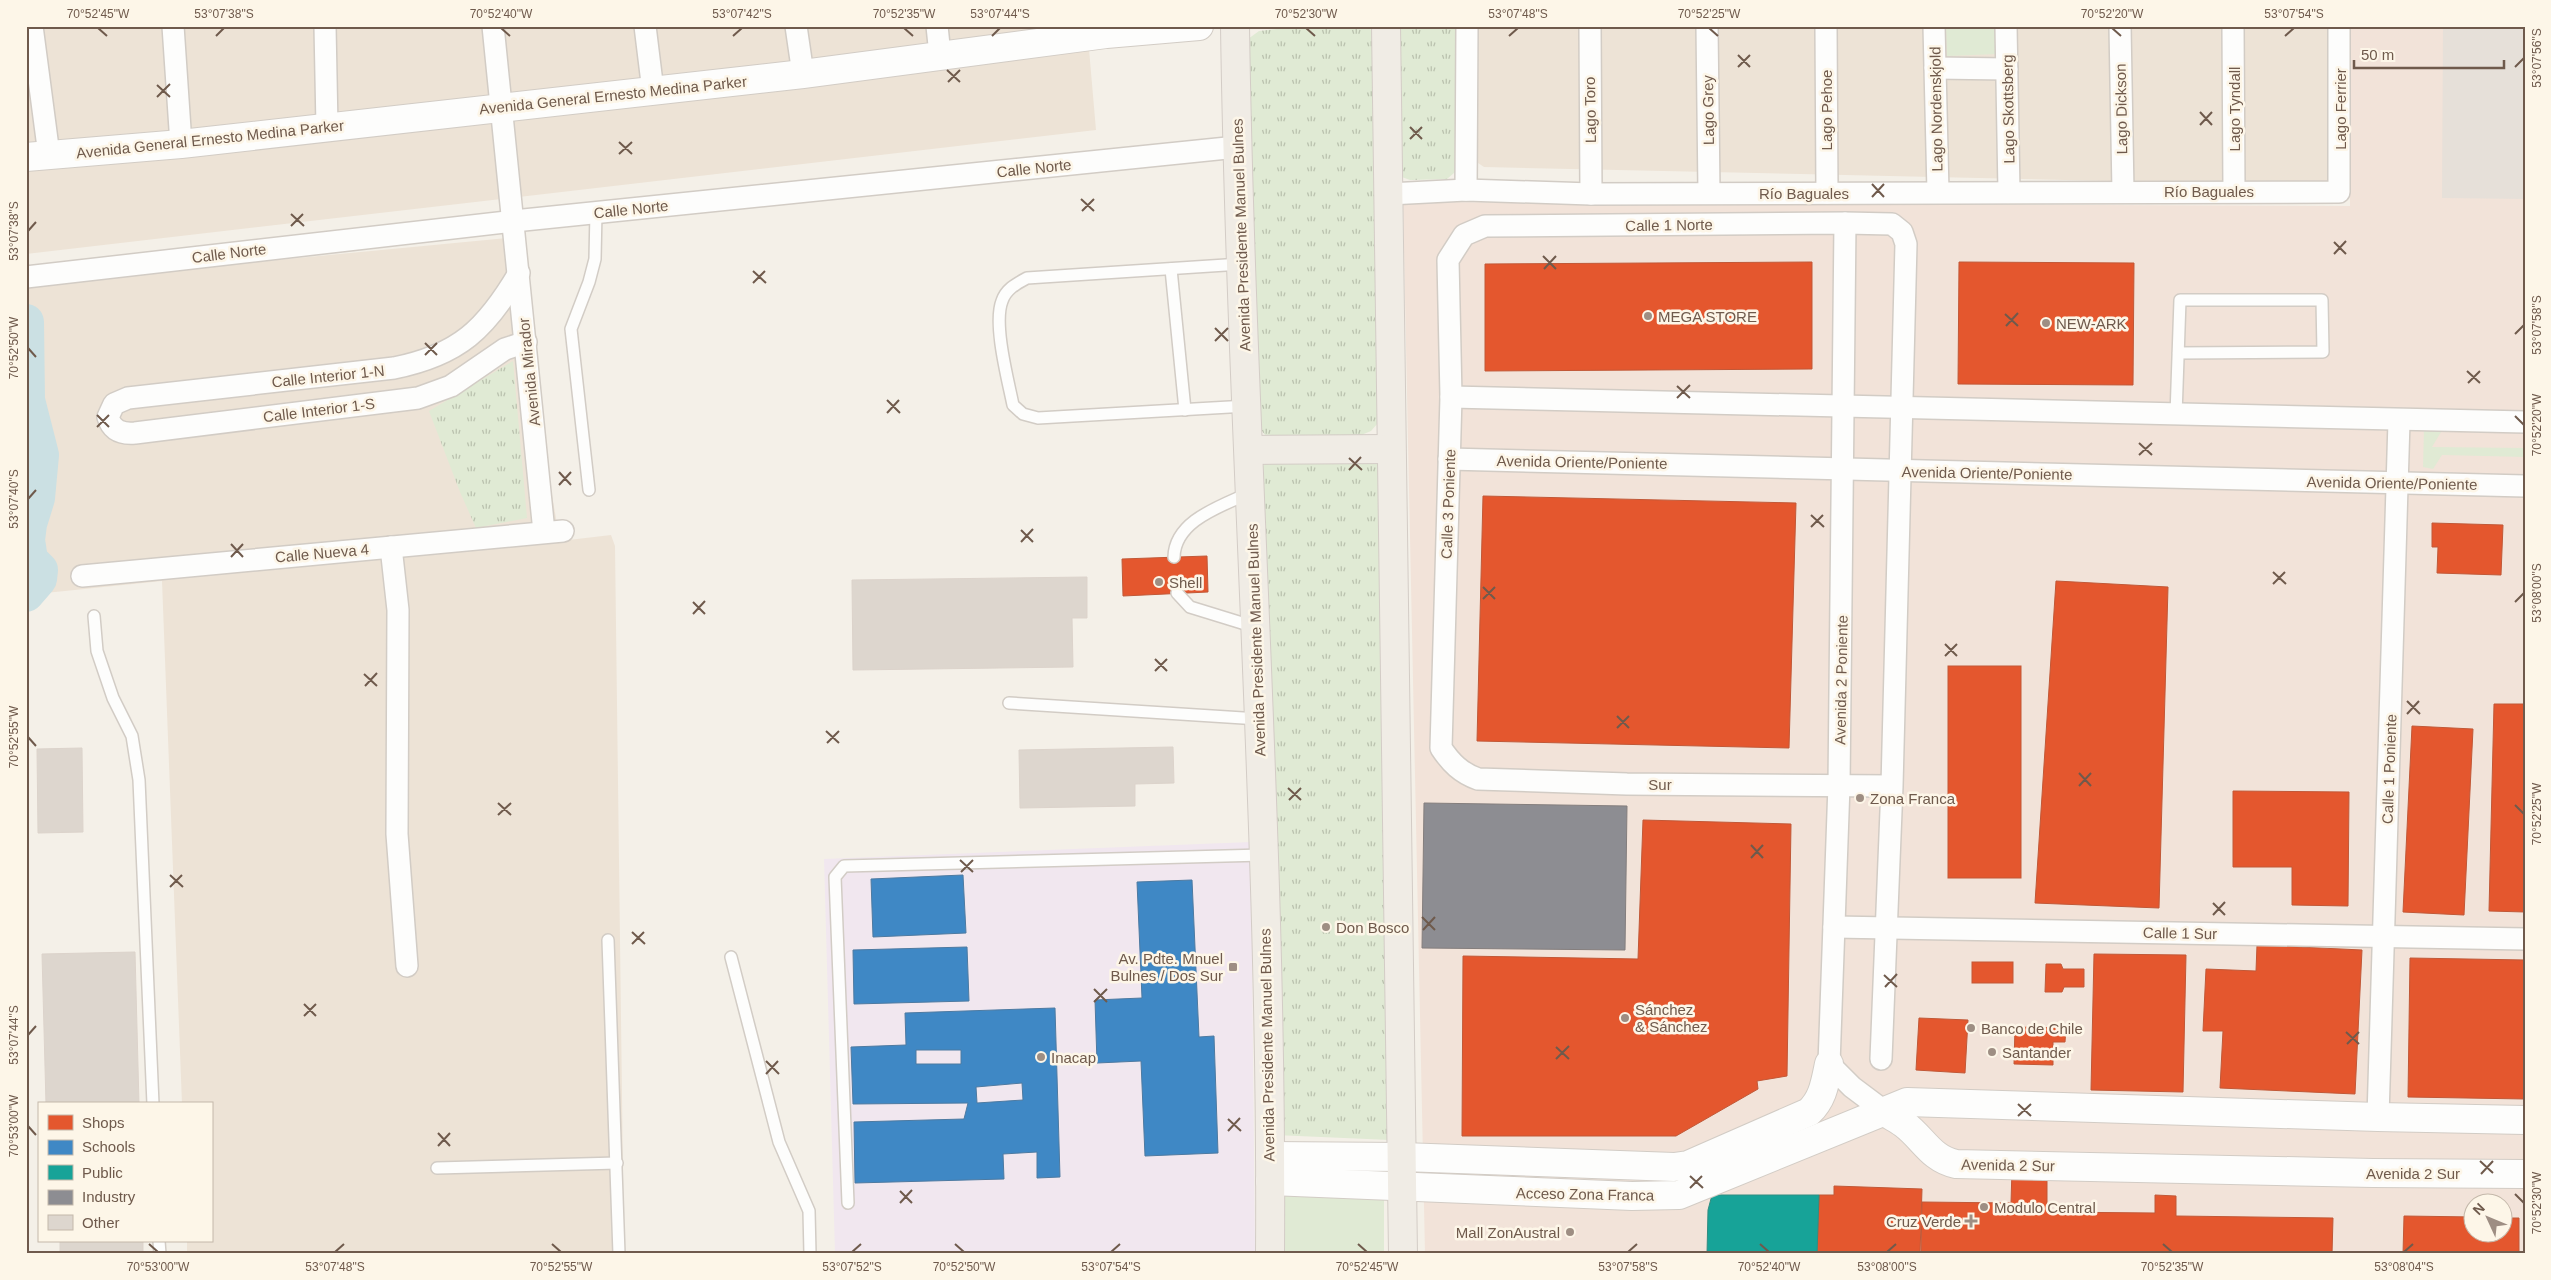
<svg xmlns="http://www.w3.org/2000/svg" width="2551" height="1280" font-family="Arial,sans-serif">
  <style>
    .residential { fill: #ede3d6 }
    .commercial { fill: #f2e3d9; fill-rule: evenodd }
    .industrial { fill: #e6e0d9 }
    .education { fill: #f1e7ef }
    .green { fill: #e0ead4 }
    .park { fill: url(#park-tufts) }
    .shops { fill: #e4572e; stroke: #c15837 }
    .schools { fill: #3f88c5; stroke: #4d7aa1; fill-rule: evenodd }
    .public { fill: #17a398; stroke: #318d81 }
    .industry { fill: #8d8d92; stroke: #847e7d }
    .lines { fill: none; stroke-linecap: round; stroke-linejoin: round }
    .river { stroke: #cbe0e3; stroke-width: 36 }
    .building { fill: #ddd6ce; stroke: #dcd3cb }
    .service-casing { stroke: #d2ccc5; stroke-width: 14 }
    .minor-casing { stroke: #d2ccc5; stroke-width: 24 }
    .tertiary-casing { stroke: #d2ccc5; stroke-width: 30 }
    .primary-casing { stroke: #d3ccc6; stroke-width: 30 }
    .service { stroke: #fdfdfc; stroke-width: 11 }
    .minor { stroke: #fdfdfc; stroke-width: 21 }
    .tertiary { stroke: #fdfdfc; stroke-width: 28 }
    .primary { stroke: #f0ece5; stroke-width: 28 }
    .ticks { fill: none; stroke: #6f5a4c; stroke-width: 2 }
    .poi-dot { fill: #9e8e83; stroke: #fdf6e8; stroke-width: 2 }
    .labels { text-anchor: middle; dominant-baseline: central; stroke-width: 5; stroke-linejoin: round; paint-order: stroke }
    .street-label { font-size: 15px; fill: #6f5a4c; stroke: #fdf6e8 }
    .poi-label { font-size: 15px; fill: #6f5a4c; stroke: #fdf6e8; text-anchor: start }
    .neatline { fill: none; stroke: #6f5a4c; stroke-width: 2 }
    .ticks-label { font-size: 12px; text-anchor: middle; fill: #6f5a4c }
  </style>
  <defs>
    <pattern id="park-tufts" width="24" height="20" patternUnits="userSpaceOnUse" patternTransform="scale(1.25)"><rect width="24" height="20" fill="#e0ead4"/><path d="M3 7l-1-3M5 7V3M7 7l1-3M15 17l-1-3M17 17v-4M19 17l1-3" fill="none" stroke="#bac1ae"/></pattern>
  </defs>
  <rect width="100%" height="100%" fill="#f4f0e8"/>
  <g class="residential">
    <polygon points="26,26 1087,26 1096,130 26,254"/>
    <polygon points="1475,26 2332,26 2334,186 1484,167 1475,161"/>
    <polygon points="507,238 560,541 611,535 615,546 624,1254 187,1254 187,1241 211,1241 211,1104 182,1104 162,581 26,595 26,284"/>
  </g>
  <path class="commercial" d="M2349,26H2525V1254H1425L1403,202L2350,206ZM2474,1202H2504V1232H2474Z"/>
  <polygon class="industrial" points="2443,26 2525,26 2525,199 2442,198"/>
  <polygon class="education" points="1251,842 1255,1254 835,1254 824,859"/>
  <g class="green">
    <polygon points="1946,26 1997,26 1998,54 1947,56"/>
    <polygon points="2424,427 2444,427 2432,447 2525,448 2525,457 2442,455 2433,469 2423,467"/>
    <polygon points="1279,1195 1384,1200 1384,1254 1281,1254"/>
  </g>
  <g class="park">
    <polygon points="1306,26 1369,26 1373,35 1378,423 1371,431 1359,436 1273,438 1266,436 1257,425 1248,39 1259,31"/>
    <polygon points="1394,26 1458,26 1461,167 1447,179 1410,180 1399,176"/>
    <polygon points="513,361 527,518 476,528 460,492 429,411"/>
    <polygon points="1375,461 1379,466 1390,1140 1275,1135 1262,467 1266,463"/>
  </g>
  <g class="shops">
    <polygon points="1812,262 1812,369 1485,371 1485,264"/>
    <polygon points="1959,262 2134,263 2133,385 1958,384"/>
    <polygon points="1483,496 1796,503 1789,748 1477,741"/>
    <polygon points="2432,523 2503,525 2501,575 2437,573 2438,547 2432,547"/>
    <polygon points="1207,556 1208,592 1123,596 1122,559"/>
    <polygon points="2056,581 2168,587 2159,908 2035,903"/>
    <rect x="1948" y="666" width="73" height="212"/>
    <polygon points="2494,704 2525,704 2525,912 2489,911"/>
    <polygon points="2412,726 2473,729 2464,915 2403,912"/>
    <polygon points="2233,791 2349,792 2348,906 2292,905 2292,867 2233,867"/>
    <polygon points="1643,820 1791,824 1787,1076 1757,1081 1758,1089 1676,1136 1462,1136 1463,956 1638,959"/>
    <polygon points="2257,945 2362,950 2355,1094 2220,1088 2223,1031 2203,1031 2206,969 2256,971"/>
    <polygon points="2094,954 2186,955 2183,1092 2091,1090"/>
    <polygon points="2410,958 2525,960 2525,1099 2408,1097"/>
    <rect x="1972" y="962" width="41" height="21"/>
    <polygon points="2046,964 2061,964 2063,969 2084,969 2084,987 2064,987 2062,992 2045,992"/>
    <polygon points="1919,1018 1968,1020 1965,1073 1916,1070"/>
    <polygon points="2015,1027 2066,1028 2065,1042 2053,1042 2053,1065 2014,1064"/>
    <polygon points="2012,1169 2047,1169 2047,1212 2155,1213 2155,1195 2176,1196 2176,1216 2333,1218 2332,1254 1921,1254 1922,1202 2011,1203"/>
    <polygon points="1834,1186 1922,1189 1920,1254 1817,1254 1819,1195 1834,1195"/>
    <polygon points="2404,1216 2474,1217 2474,1232 2504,1232 2504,1218 2519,1218 2519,1254 2403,1254"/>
  </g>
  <g class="schools">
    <polygon points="963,875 966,933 873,937 871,879"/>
    <polygon points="1192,880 1199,1037 1214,1036 1218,1153 1145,1156 1141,1061 1097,1063 1095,1000 1142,998 1137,882"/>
    <polygon points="967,947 969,1001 854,1004 853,950"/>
    <path d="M1055,1008L1060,1177L1037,1178V1152L1003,1154L1004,1179L855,1183L854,1122L964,1119L968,1103L853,1104L851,1047L906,1045L905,1013ZM916,1050H961V1064H916ZM1022,1083L1023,1100L977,1103L976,1087Z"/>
  </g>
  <polygon class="public" points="1712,1195 1819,1195 1817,1254 1707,1254 1708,1210"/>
  <polygon class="industry" points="1424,803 1627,806 1625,950 1422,948"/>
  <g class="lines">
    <polyline class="river" points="26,322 27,400 41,455 37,498 29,524 27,540 30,560 40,570 39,579 26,594"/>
  </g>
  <g class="building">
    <polygon points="1087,577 1087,618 1072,618 1073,667 853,670 852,580"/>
    <polygon points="1173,747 1174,783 1135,784 1135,806 1020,808 1019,750"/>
    <polygon points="82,748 83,832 38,833 37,749"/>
    <polygon points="135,952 139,1104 46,1104 42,954"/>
    <rect x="60" y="1241" width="83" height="13"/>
  </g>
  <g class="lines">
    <g class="service-casing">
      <g id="service">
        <path d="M1241,264L1027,278C1016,284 1006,289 1002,301C993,324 1008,380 1013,405L1023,414L1038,418L1247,406"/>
        <polyline points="1171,269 1185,410"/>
        <polyline points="2176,415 2180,300 2322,300 2323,352 2178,353"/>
        <polyline points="589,490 571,329 589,282 595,259 596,212"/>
        <path d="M1174,557C1175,520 1222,506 1249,493"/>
        <polyline points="1177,593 1190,607 1255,627"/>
        <polyline points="94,616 97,651 113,698 132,736 139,780 153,1104"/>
        <polyline points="1009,703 1259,719"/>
        <polyline points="608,940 619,1254"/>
        <polyline points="731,957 779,1142 809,1211 810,1254"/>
        <polyline points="437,1168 617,1163"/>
        <polyline points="848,1203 835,877 844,866 1263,855"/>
        <polyline points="159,1241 160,1254"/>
      </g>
    </g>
    <g class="minor-casing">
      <g id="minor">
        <polyline points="32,26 49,155"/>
        <polyline points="173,26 181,144"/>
        <polyline points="325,26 327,127"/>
        <polyline points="493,26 544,532"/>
        <polyline points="645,26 653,91"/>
        <polyline points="796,26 803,74"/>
        <polyline points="937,26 940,55"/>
        <polyline points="1590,26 1591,194"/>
        <polyline points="1707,26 1709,193"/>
        <polyline points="1826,26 1827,193"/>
        <polyline points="1934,26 1938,192"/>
        <polyline points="2006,26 2009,192"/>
        <polyline points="2120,26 2123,192"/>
        <polyline points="2233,26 2234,191"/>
        <polyline points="1935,68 2007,69"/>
        <polyline points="1466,190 1467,26"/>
        <polyline points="1389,194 1466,190 1591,194 2339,192 2339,26"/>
        <polyline points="1845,223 1839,785 1829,1064 1852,1087 1884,1111"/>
        <path d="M519,273C486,329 459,355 394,368L128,398L114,404L108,417C112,431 122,434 135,433L418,398L451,386L505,349L526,342"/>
        <polyline points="26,277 514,221 1237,147"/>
        <polyline points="1451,397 2525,422"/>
        <polyline points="1449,459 2525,486"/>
        <polyline points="391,547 398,610 397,834 407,966"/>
        <polyline points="82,576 563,531"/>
        <polyline points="1834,927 2525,939"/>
        <path d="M1881,1059L1892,786L1906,244L1902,232L1892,224L1845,223L1485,226L1464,235L1448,260L1451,397L1441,748C1451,763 1461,773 1478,779L1627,784L1892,786"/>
        <polyline points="2378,1117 2399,421"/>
      </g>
    </g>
    <g class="tertiary-casing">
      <g id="tertiary">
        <polyline points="26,157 181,144 803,74 1106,34 1199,26"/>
        <path d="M1884,1111C1890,1116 1898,1119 1904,1124C1923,1138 1931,1159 1956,1164L2373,1173L2525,1174"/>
        <path d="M1270,1156L1403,1157L1674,1167L1688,1165L1809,1112C1823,1099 1825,1083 1829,1064"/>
        <polyline points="1270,1181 1632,1196 1679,1195 1907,1102 2378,1117 2525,1120"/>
      </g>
    </g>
    <g class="primary-casing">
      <g id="primary">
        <path d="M1235,26C1241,435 1273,844 1270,1254"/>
        <polyline points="1386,26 1403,1254"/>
        <polyline points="1249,450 1391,449"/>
      </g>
    </g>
    <use href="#service" class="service"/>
    <use href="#minor" class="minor"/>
    <use href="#tertiary" class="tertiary"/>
    <use href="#primary" class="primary"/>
  </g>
  <path class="ticks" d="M98,28L107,36M501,28L510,36M904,28L913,36M1306,28L1315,36M1709,28L1718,36M2112,28L2121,36M216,36L224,28M733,36L742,28M992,36L1000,28M1509,36L1518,28M2285,36L2294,28M1738,55L1750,67M1738,67L1750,55M2515,67L2524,58M947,70L960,82M948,82L960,70M157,85L170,97M157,97L170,84M2200,112L2212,125M2200,125L2212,112M1410,127L1422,139M1410,139L1422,127M619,142L632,154M619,154L632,142M1872,184L1884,197M1872,197L1884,184M1081,199L1094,211M1082,211L1094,199M291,214L304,226M291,226L303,214M28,231L36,222M2334,242L2346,254M2334,254L2346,241M1543,256L1556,269M1544,269L1556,256M753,271L766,283M753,283L765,271M2005,314L2018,326M2006,326L2018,313M1215,328L1228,341M2515,334L2524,325M1215,341L1228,328M425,343L437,355M28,348L36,357M425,355L437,343M2467,371L2480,383M2468,383L2480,371M1677,386L1690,398M1677,398L1690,385M887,400L900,413M887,413L899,400M97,415L109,427M2515,416L2524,425M97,427L109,415M2139,443L2152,455M2139,455L2152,443M1349,458L1362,470M1349,470L1361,457M559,472L571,485M559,485L571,472M28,499L36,490M1811,515L1824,527M1811,527L1823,515M1021,530L1033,542M1021,542L1033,529M231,544L243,557M231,557L243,544M2273,572L2286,584M2273,584L2285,572M1483,587L1495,599M1483,599L1495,587M693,602L705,614M2515,602L2524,593M693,614L705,601M1945,644L1957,656M1945,656L1957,644M1155,659L1167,671M1155,671L1167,659M364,674L377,686M365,686L377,673M2407,701L2420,714M2407,714L2419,701M1617,716L1629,728M1617,728L1629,716M826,731L839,743M28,737L36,746M827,743L839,731M2079,773L2091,786M2079,786L2091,773M1288,788L1301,800M1289,800L1301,788M498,803L511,815M2515,805L2524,814M498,815L511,803M1751,845L1763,858M1751,858L1763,845M960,860L973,872M961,872L973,860M170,875L183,887M170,887L182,875M2213,903L2225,915M2213,915L2225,902M1422,917L1435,930M1423,930L1435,917M632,932L645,944M632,944L644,932M1884,975L1897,987M1885,987L1897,974M1094,989L1107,1002M1094,1002L1107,989M304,1004L316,1016M304,1016L316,1004M2346,1032L2359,1044M28,1035L36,1026M2347,1044L2359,1032M1556,1047L1569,1059M1556,1059L1569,1046M766,1061L779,1074M766,1074L778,1061M2018,1104L2031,1116M2018,1116L2031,1104M1228,1119L1241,1131M28,1126L36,1135M1228,1131L1240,1118M438,1133L450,1146M438,1146L450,1133M2480,1161L2493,1173M2481,1174L2493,1161M1690,1176L1703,1188M1690,1188L1702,1176M900,1191L912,1203M2515,1194L2524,1203M900,1203L912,1190M149,1244L158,1252M552,1244L561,1252M955,1244L964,1252M1358,1244L1367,1252M1760,1244L1769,1252M2163,1244L2172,1252M335,1252L344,1244M852,1252L861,1244M1111,1252L1120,1244M1628,1252L1637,1244M1887,1252L1896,1244M2404,1252L2413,1244"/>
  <g class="poi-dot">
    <circle cx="1648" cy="316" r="5"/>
    <circle cx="2046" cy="323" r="5"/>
    <circle cx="1159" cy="582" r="5"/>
    <circle cx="1860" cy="798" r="5"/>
    <circle cx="1326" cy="927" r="5"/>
    <rect x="1228" y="962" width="10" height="10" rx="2.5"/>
    <circle cx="1625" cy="1018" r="5"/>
    <circle cx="1971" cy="1028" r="5"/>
    <circle cx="1992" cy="1052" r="5"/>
    <circle cx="1041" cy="1057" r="5"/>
    <circle cx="1984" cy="1207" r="5"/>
    <path d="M1968.5 1213.5h5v5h5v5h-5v5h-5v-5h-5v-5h5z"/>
    <circle cx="1570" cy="1232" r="5"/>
  </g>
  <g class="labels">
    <g class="street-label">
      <text transform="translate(613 95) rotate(-6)">Avenida General Ernesto Medina Parker</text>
      <text transform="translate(1936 109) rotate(-91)">Lago Nordenskjold</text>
      <text transform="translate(2008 109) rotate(-91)">Lago Skottsberg</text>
      <text transform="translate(2121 109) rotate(-91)">Lago Dickson</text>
      <text transform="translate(2234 109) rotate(-90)">Lago Tyndall</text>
      <text transform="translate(2340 109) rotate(-90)">Lago Ferrier</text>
      <text transform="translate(1590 110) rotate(-91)">Lago Toro</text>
      <text transform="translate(1708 110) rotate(-91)">Lago Grey</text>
      <text transform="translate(1826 110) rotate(-90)">Lago Pehoe</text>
      <text transform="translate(210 139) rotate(-6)">Avenida General Ernesto Medina Parker</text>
      <text transform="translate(1034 168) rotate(-6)">Calle Norte</text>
      <text x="2209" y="191">Río Baguales</text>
      <text x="1804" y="193">Río Baguales</text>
      <text transform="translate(631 209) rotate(-6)">Calle Norte</text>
      <text transform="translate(1669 225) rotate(-1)">Calle 1 Norte</text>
      <text transform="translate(1241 235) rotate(-92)">Avenida Presidente Manuel Bulnes</text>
      <text transform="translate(229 253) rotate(-7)">Calle Norte</text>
      <text transform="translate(529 372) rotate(-96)">Avenida Mirador</text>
      <text transform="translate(328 376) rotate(-6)">Calle Interior 1-N</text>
      <text transform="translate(319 410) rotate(-7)">Calle Interior 1-S</text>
      <text transform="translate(1582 462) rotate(1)">Avenida Oriente/Poniente</text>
      <text transform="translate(1987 473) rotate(1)">Avenida Oriente/Poniente</text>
      <text transform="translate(2392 483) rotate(1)">Avenida Oriente/Poniente</text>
      <text transform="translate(1448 504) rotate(-88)">Calle 3 Poniente</text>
      <text transform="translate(322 553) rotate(-5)">Calle Nueva 4</text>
      <text transform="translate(1256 640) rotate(-92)">Avenida Presidente Manuel Bulnes</text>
      <text transform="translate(1841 680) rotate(-89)">Avenida 2 Poniente</text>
      <text transform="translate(2389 769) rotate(-88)">Calle 1 Poniente</text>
      <text x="1660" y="784">Sur</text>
      <text transform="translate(2180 933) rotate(1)">Calle 1 Sur</text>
      <text transform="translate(1267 1045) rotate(-91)">Avenida Presidente Manuel Bulnes</text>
      <text transform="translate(2008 1165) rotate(1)">Avenida 2 Sur</text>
      <text x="2413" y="1173">Avenida 2 Sur</text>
      <text transform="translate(1585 1194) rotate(1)">Acceso Zona Franca</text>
    </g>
    <g class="poi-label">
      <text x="1658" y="316">MEGA STORE</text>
      <text x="2056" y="323">NEW-ARK</text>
      <text x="1169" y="582">Shell</text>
      <text x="1870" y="798">Zona Franca</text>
      <text x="1336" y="927">Don Bosco</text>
      <text x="1223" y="958" text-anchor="end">Av. Pdte. Mnuel<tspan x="1223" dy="17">Bulnes / Dos Sur</tspan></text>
      <text x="1635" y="1009">Sánchez<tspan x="1635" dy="17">&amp; Sánchez</tspan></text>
      <text x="1981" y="1028">Banco de Chile</text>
      <text x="2002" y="1052">Santander</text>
      <text x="1051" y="1057">Inacap</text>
      <text x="1994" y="1207">Modulo Central</text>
      <text x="1961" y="1221" text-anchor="end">Cruz Verde</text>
      <text x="1560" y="1232" text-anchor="end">Mall ZonAustral</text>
    </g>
  </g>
  <rect width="2551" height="1280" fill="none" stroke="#fdf6e8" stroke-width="55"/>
  <rect x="38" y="1102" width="175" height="140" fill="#fdf6e8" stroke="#c4b8aa"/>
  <rect x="48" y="1115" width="25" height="15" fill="#e4572e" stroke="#c4b8aa"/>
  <text x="82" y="1128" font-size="15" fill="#6f5a4c">Shops</text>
  <rect x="48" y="1140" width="25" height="15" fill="#3f88c5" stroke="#c4b8aa"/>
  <text x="82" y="1152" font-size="15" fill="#6f5a4c">Schools</text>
  <rect x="48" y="1165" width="25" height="15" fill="#17a398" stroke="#c4b8aa"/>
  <text x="82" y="1178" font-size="15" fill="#6f5a4c">Public</text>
  <rect x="48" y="1190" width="25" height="15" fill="#8d8d92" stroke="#c4b8aa"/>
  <text x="82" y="1202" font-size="15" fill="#6f5a4c">Industry</text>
  <rect x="48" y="1215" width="25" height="15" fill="#ddd6ce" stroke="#c4b8aa"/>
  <text x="82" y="1228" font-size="15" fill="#6f5a4c">Other</text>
  <g transform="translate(2488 1218) rotate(314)"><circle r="24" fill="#fdf6e8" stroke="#c4b8aa"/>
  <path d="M0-4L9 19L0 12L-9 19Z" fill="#9e8e83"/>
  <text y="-8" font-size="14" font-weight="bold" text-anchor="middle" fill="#6f5a4c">N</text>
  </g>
  <path d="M2354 60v8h150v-8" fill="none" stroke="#6f5a4c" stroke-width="2.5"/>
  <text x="2361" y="60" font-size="15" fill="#6f5a4c" stroke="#fdf6e8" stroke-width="4" paint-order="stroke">50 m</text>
  <rect x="28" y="28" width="2496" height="1224" class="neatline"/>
  <g class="ticks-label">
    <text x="98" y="18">70°52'45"W</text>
    <text x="224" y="18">53°07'38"S</text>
    <text x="501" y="18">70°52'40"W</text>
    <text x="742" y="18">53°07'42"S</text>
    <text x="904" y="18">70°52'35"W</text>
    <text x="1000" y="18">53°07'44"S</text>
    <text x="1306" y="18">70°52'30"W</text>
    <text x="1518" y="18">53°07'48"S</text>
    <text x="1709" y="18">70°52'25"W</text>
    <text x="2112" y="18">70°52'20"W</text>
    <text x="2294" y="18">53°07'54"S</text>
    <text transform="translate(2537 58) rotate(-90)" y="4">53°07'56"S</text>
    <text transform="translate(14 231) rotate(-90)" y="4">53°07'38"S</text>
    <text transform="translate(2537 325) rotate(-90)" y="4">53°07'58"S</text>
    <text transform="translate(14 348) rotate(-90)" y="4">70°52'50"W</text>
    <text transform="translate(2537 425) rotate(-90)" y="4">70°52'20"W</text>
    <text transform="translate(14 499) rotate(-90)" y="4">53°07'40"S</text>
    <text transform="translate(2537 593) rotate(-90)" y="4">53°08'00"S</text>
    <text transform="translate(14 737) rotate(-90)" y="4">70°52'55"W</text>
    <text transform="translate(2537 814) rotate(-90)" y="4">70°52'25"W</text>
    <text transform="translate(14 1035) rotate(-90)" y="4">53°07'44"S</text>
    <text transform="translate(14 1126) rotate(-90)" y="4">70°53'00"W</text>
    <text transform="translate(2537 1203) rotate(-90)" y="4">70°52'30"W</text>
    <text x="158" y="1271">70°53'00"W</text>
    <text x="335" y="1271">53°07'48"S</text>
    <text x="561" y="1271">70°52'55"W</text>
    <text x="852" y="1271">53°07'52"S</text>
    <text x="964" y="1271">70°52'50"W</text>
    <text x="1111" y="1271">53°07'54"S</text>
    <text x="1367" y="1271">70°52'45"W</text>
    <text x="1628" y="1271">53°07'58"S</text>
    <text x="1769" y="1271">70°52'40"W</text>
    <text x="1887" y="1271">53°08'00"S</text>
    <text x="2172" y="1271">70°52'35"W</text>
    <text x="2404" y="1271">53°08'04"S</text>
  </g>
</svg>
